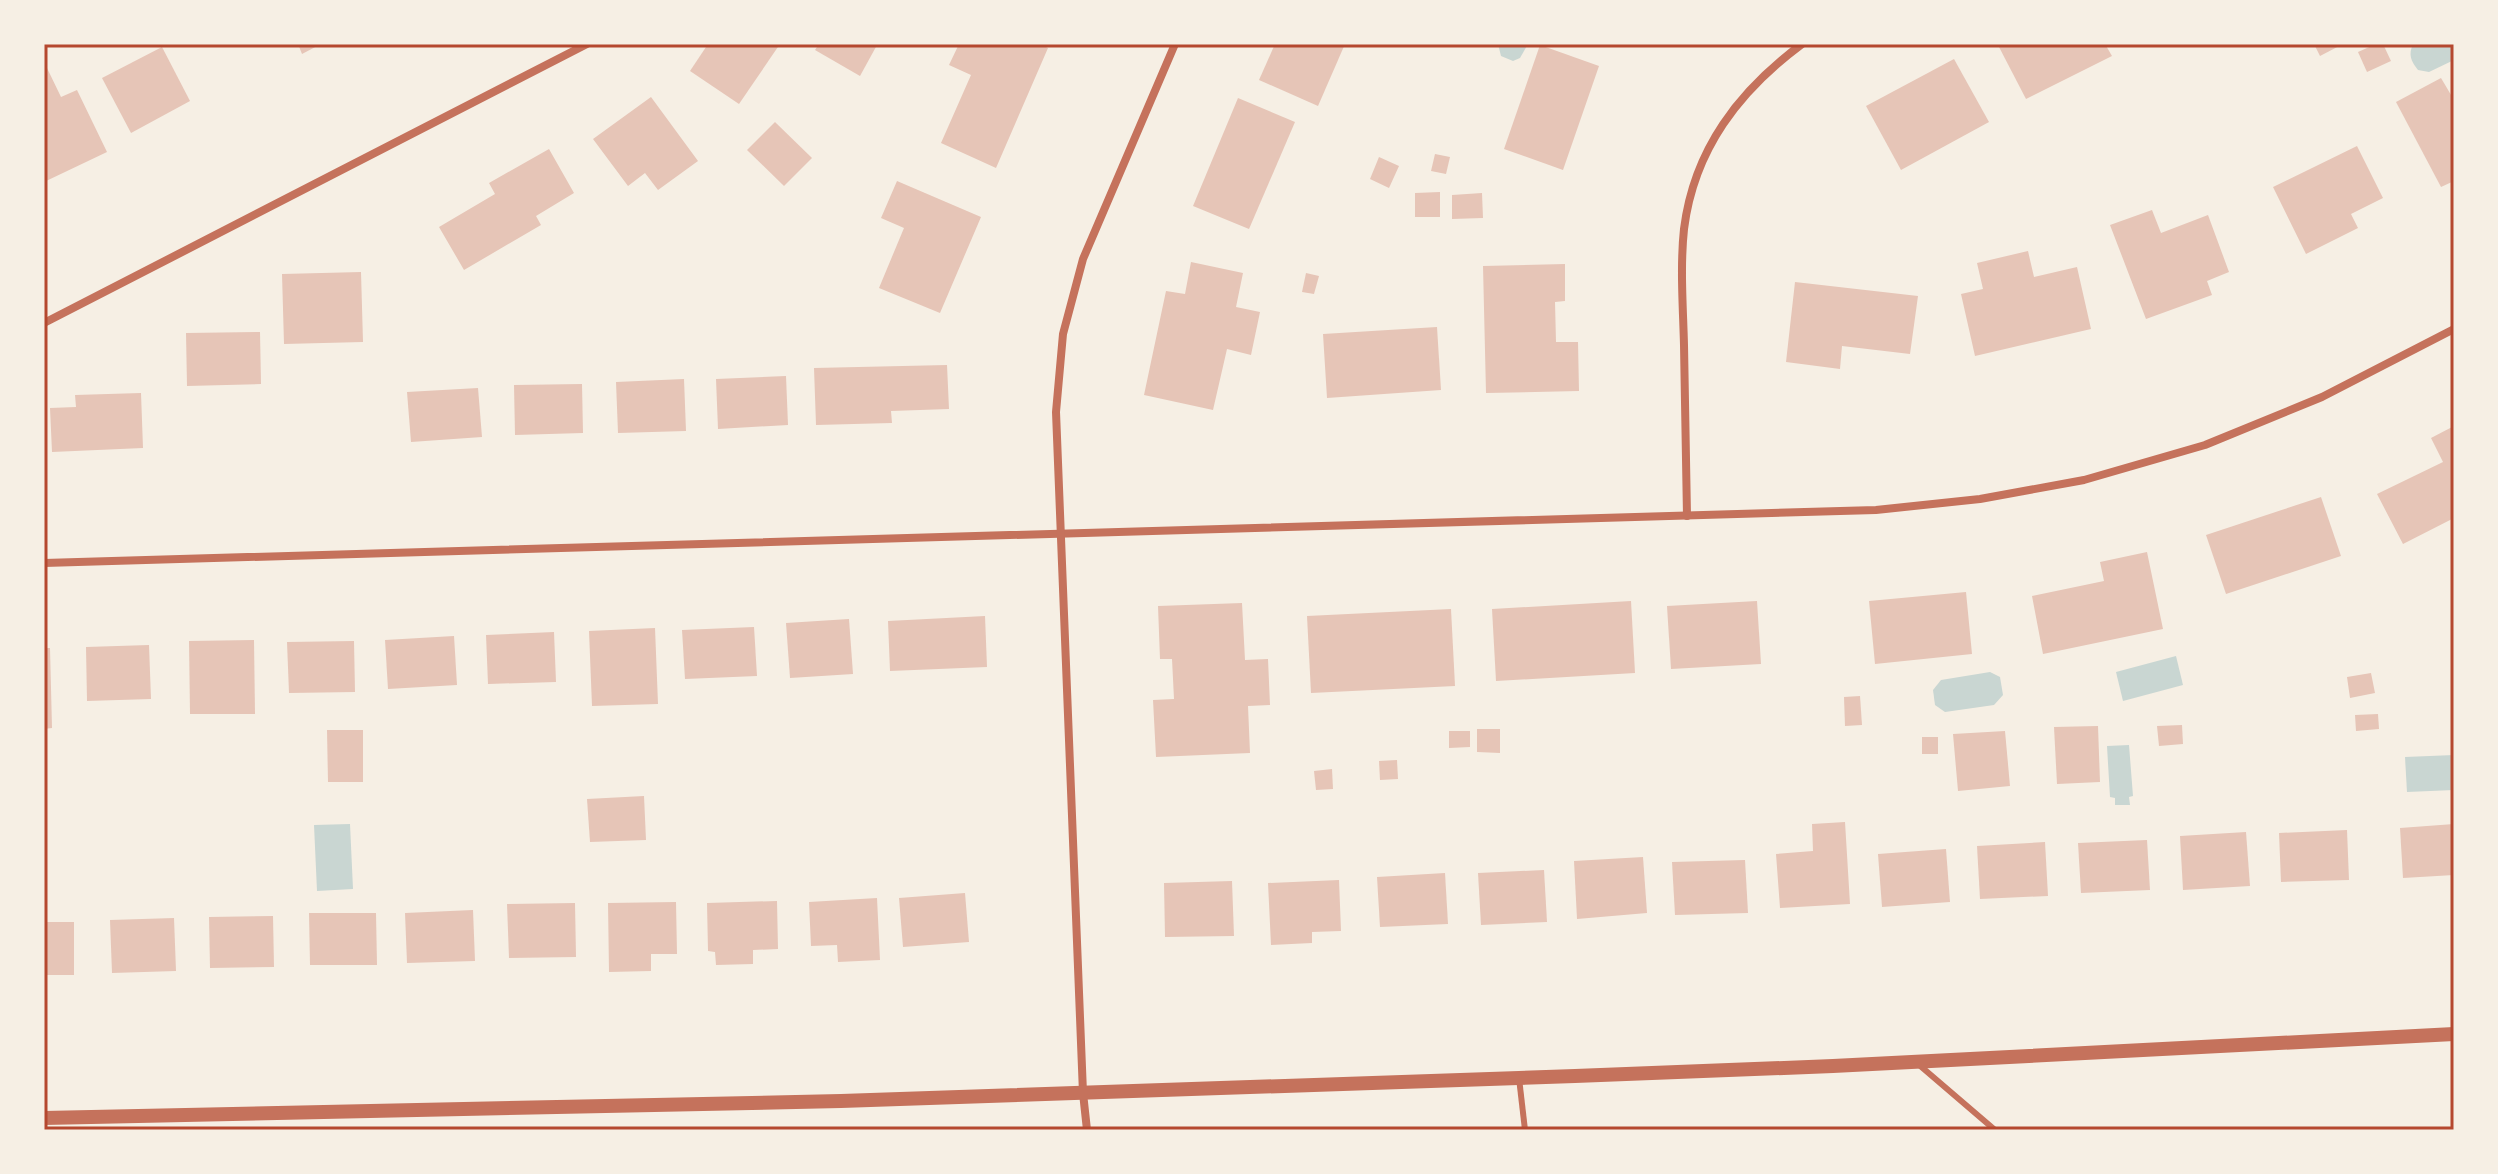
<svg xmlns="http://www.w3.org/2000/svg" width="2498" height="1174" font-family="Lato,sans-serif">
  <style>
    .water { fill: #c9d6d2 }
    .building { fill: #e6c5b7 }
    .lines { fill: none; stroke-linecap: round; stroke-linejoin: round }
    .service { stroke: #c5725c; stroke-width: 6 }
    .minor { stroke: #c5725c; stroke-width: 8 }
    .tertiary { stroke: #c5725c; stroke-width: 14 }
    .neatline { fill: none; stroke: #b5482f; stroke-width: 3 }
  </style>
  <rect width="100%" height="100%" fill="#f6efe4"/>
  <g class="water">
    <polygon points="1498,44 1528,44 1520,58 1513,61 1501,56"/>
    <path d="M2413,44H2454V60L2429,72L2418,70C2411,61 2408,55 2413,44Z"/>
    <polygon points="2176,656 2183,685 2123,701 2116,672"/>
    <polygon points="1990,672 2000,677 2003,695 1994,705 1945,712 1935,705 1933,690 1941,680"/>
    <polygon points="2129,745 2133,796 2129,797 2130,805 2115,805 2115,798 2110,797 2107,746"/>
    <polygon points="2454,755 2454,790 2407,792 2405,757"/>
    <polygon points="350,824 353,889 317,891 314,825"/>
  </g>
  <g class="building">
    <polygon points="298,44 321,44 302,54"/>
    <polygon points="708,44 780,44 739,104 690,71"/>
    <polygon points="819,44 875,44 877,45 860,76 815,50"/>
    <polygon points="959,44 1040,44 1048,48 996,168 941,143 971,75 949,65"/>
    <polygon points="1275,44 1345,44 1318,106 1259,80"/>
    <polygon points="2005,44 2105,44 2112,56 2026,99 1999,47"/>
    <polygon points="2314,44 2343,44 2320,56"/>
    <polygon points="2376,44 2383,44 2391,61 2367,72 2358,52"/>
    <polygon points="1540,45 1599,66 1563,170 1504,149"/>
    <polygon points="162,47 190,101 131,133 102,78"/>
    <polygon points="1954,59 1989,122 1901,170 1866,106"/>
    <polygon points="47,68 61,97 77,90 107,152 44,182 44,70"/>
    <polygon points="2441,78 2454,100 2454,181 2441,187 2396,102"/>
    <polygon points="651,97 698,161 658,190 645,173 628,186 593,139"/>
    <polygon points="1238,98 1295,122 1249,229 1193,206"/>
    <polygon points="775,122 812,158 784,186 747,150"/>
    <polygon points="2357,146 2383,198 2351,214 2358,228 2306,254 2273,187"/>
    <polygon points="549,149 574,193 536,216 541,225 464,270 439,227 495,194 489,183"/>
    <polygon points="1435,154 1450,157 1446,174 1431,171"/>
    <polygon points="1379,157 1399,166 1389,188 1370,179"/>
    <polygon points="897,181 981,217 940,313 879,288 904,228 881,218"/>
    <polygon points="1440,192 1440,217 1415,217 1415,193"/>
    <polygon points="1482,193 1483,218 1452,219 1452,195"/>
    <polygon points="2152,210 2161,233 2208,215 2229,272 2207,281 2212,295 2146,319 2110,225"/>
    <polygon points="2028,251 2034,277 2077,267 2091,329 1975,356 1961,294 1983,289 1977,263"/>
    <polygon points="1191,262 1243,273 1236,307 1260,312 1251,355 1227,349 1213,410 1144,395 1166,291 1185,294"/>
    <polygon points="1565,264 1565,301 1555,302 1556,342 1578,342 1579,391 1486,393 1483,266"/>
    <polygon points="361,272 363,342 284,344 282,274"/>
    <polygon points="1306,273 1319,276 1314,294 1302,292"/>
    <polygon points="1795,282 1918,296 1910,354 1842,346 1840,369 1786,362"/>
    <polygon points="1437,327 1441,390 1327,398 1323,334"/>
    <polygon points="260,332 261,384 187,386 186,333"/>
    <polygon points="947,365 949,409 891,411 892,423 816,425 814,368"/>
    <polygon points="786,376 788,425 718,429 716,379"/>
    <polygon points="684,379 686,431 618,433 616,382"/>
    <polygon points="582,384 583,433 515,435 514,385"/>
    <polygon points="478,388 482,437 411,442 407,392"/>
    <polygon points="141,393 143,448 52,452 50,408 76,407 75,395"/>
    <polygon points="2454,426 2454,518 2403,544 2377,494 2443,462 2431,438"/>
    <polygon points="2321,497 2341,556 2226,594 2206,535"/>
    <polygon points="2147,552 2163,629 2043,654 2032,596 2104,581 2100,562"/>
    <polygon points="1966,592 1972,654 1875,664 1869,601"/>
    <polygon points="1631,601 1635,673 1496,681 1492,609"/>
    <polygon points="1757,601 1761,664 1671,669 1667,606"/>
    <polygon points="1242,603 1245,660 1268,659 1270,705 1248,706 1250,753 1156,757 1153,700 1174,699 1172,659 1160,659 1158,606"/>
    <polygon points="1451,609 1455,686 1311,693 1307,616"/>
    <polygon points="985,616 987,667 890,671 888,621"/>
    <polygon points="849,619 853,674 790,678 786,623"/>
    <polygon points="754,627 757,676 685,679 682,630"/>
    <polygon points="655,628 658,704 592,706 589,631"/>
    <polygon points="554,632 556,682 488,684 486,635"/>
    <polygon points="454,636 457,685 388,689 385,640"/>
    <polygon points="254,640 255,714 190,714 189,641"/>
    <polygon points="354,641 355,692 289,693 287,642"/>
    <polygon points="149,645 151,699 87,701 86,647"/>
    <polygon points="44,648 50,648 52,728 44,729"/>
    <polygon points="2371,673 2375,693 2350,698 2347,677"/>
    <polygon points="1860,696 1862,725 1845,726 1844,697"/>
    <polygon points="2378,714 2379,729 2356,731 2355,715"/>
    <polygon points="2182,725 2183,744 2159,746 2157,726"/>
    <polygon points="2098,726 2100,782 2057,784 2054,727"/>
    <polygon points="1477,729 1500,729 1500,753 1477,752"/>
    <polygon points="327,730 363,730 363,782 328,782"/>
    <polygon points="1449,731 1470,731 1470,747 1449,748"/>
    <polygon points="2005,731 2010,786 1958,791 1953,734"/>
    <rect x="1922" y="737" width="16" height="17"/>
    <polygon points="1397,760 1398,779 1380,780 1379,761"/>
    <polygon points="1332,769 1333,789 1316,790 1314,771"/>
    <polygon points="644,796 646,840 590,842 587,799"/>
    <polygon points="1845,822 1850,904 1780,908 1776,854 1813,851 1812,824"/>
    <polygon points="2454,824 2454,875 2403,878 2400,828"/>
    <polygon points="2347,830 2349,880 2281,882 2279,833"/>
    <polygon points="2246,832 2250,886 2183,890 2180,836"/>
    <polygon points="2147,840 2150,890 2081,893 2078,843"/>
    <polygon points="2045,842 2048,896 1980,899 1977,846"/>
    <polygon points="1946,849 1950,902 1882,907 1878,854"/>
    <polygon points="1643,857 1647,913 1577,919 1574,861"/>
    <polygon points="1745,860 1748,913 1675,915 1672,862"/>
    <polygon points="1544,870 1547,922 1481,925 1478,873"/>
    <polygon points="1445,873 1448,924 1380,927 1377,877"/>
    <polygon points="1339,880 1341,931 1312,932 1312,943 1271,945 1268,883"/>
    <polygon points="1232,881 1234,936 1165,937 1164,883"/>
    <polygon points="965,893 969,942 903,947 899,898"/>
    <polygon points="877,898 880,960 838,962 837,945 811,946 809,902"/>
    <polygon points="777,901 778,949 753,950 753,964 716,965 715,952 708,951 707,903"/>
    <polygon points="676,902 677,954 651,954 651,971 609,972 608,903"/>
    <polygon points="575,903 576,957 509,958 507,904"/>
    <polygon points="473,910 475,961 407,963 405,913"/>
    <polygon points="309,913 376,913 377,965 310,965"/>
    <polygon points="273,916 274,967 210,968 209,917"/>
    <polygon points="174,918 176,971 112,973 110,920"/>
    <rect x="44" y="922" width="30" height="53"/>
  </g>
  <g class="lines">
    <g class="service">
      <polyline points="1918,1064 1995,1130"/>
      <polyline points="1519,1078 1525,1130"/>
    </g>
    <g class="minor">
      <polyline points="44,323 587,44"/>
      <path d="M1687,516C1686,459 1685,402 1684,345C1683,306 1680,267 1684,229C1694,149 1739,91 1802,44"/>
      <polyline points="44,563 1876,510 1980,499 2084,480 2205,445 2322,397 2454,329"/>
      <polyline points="1087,1130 1083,1093 1056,412 1063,334 1083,259 1175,44"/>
    </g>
    <polyline class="tertiary" points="44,1118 841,1101 1575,1076 1833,1066 2454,1034"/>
  </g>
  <rect width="2498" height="1174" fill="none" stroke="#f6efe4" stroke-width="92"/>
  <rect x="46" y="46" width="2406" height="1082" class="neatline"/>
</svg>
